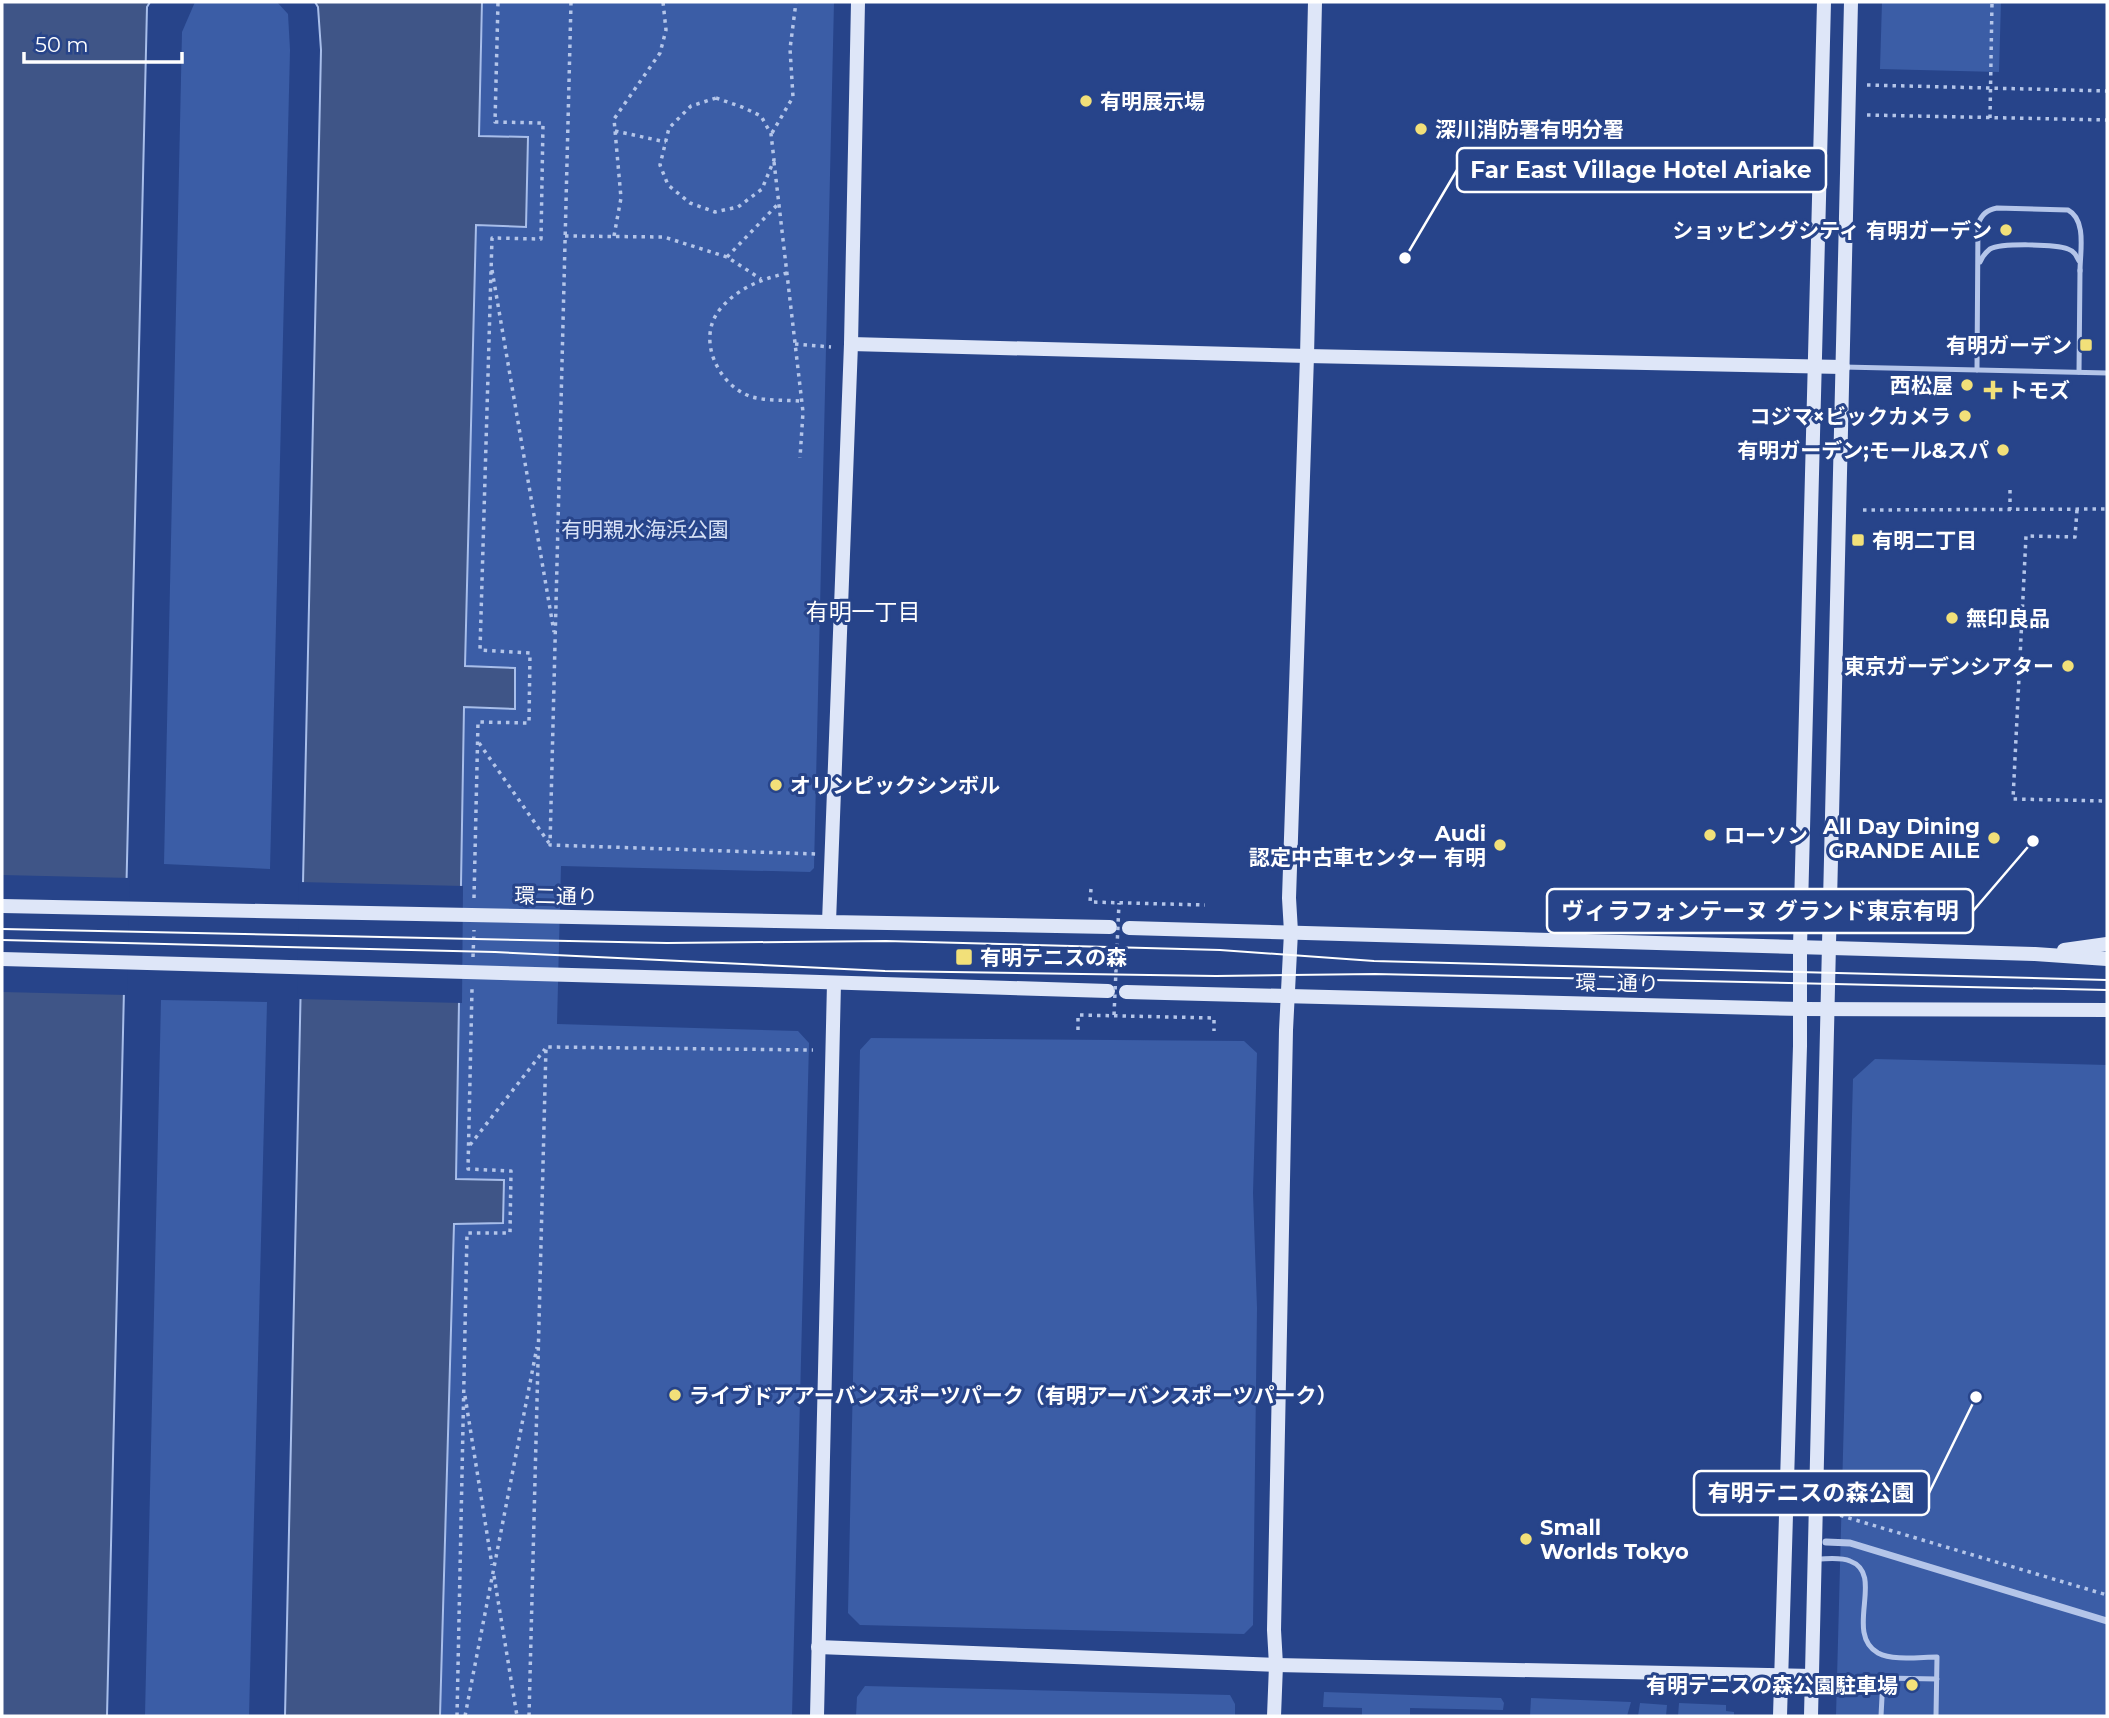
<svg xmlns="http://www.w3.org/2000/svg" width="2109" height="1718" font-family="Montserrat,'Noto Sans JP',sans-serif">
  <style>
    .green { fill: #3b5da6 }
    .water { fill: #3f5587; stroke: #a8beea; stroke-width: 2 }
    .pier { fill: #27448a }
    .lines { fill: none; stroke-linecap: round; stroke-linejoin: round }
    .path { stroke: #b4c5e9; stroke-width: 3.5; stroke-dasharray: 3.5 5; stroke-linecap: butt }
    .lane { stroke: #b4c5e9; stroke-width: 5 }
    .street { stroke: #b4c5e9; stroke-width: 7 }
    .secondary { stroke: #dee6f8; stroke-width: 14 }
    .tram { stroke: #fff; stroke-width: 2 }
    .path-bridge { stroke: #b4c5e9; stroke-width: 3.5; stroke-dasharray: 3.5 5; stroke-linecap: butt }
    .secondary-bridge { stroke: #dee6f8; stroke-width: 14 }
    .poi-dot { fill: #f2e079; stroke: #27448a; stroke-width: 2.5 }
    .labels { text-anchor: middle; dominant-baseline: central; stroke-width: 6; stroke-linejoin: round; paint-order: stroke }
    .poi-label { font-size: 21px; font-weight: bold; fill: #fff; stroke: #27448a; text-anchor: start }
    .park-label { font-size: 21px; fill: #d8e2f7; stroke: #27448a }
    .street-label { font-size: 21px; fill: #fff; stroke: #27448a }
    .neighbourhood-label { font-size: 23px; fill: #fff; stroke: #27448a }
    .leader { fill: none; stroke: #fff; stroke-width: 2.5 }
    .callout-dot { fill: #fff; stroke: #27448a; stroke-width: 2.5 }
    .callout { fill: #27448a; stroke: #fff; stroke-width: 2.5 }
    .callout-label { font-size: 23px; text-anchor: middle; font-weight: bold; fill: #fff }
  </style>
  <rect width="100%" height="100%" fill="#27448a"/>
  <g class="green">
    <polygon points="195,2 277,2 288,14 290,50 270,869 164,864 182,32"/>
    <polygon points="483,2 834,2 814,868 810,872 561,866 557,1024 798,1031 809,1043 792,1716 440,1716 454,1224 502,1223 504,1180 456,1179 464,707 514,709 465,666 476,224 526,226 528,138 479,136"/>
    <polygon points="1882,2 2001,2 1999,72 1880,69"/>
    <polygon points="161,1000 267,1002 249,1716 145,1716"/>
    <polygon points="871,1038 1244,1041 1257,1053 1253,1193 1257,1308 1253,1625 1244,1634 860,1625 848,1613 860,1050"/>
    <polygon points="1875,1059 2107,1065 2107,1716 1836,1716 1853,1079"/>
    <polygon points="865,1686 1230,1695 1235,1704 1235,1716 856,1716 857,1697"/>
    <polygon points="1324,1692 1501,1698 1504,1703 1503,1710 1410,1708 1410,1716 1362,1716 1362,1708 1323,1707"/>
    <polygon points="1531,1698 1631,1702 1627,1716 1530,1716"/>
    <polygon points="1640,1703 1667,1705 1666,1716 1638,1716"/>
    <polygon points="1679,1703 1726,1705 1726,1711 1734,1712 1734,1716 1678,1716"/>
  </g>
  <g class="water">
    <polygon points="2,2 150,2 147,7 107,1716 2,1716"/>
    <polygon points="315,2 482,2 479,136 528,137 526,227 476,225 465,666 515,668 515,709 464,707 456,1179 504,1180 503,1223 454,1224 440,1716 285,1716 321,50 318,7"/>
  </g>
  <g class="pier">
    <polygon points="2,875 130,878 127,995 2,992"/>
    <polygon points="299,882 463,886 462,1003 297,999"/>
  </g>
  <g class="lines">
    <g class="path">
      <polyline points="571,2 550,845 816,854"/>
      <polyline points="1867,85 2107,91"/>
      <polygon points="716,98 742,107 761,116 771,134 774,160 762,189 738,207 715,212 690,203 668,185 660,165 669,128 691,106"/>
      <polyline points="1867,115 2107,120"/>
      <polyline points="1990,118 1992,2"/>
      <polyline points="615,131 666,142"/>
      <polyline points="772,133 793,97 790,49 796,2"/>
      <polyline points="774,162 803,412 800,458"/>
      <polyline points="565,236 664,237 727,257 761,279"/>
      <polyline points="614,236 621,198 614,119 660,53 666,30 663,2"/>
      <polyline points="727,257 779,203"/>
      <polyline points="492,270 554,632"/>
      <path d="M787,273C762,279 738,288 721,308C695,338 718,386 752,397C767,401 786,400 801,401"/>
      <polyline points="795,344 831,347"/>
      <polyline points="2010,490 2010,510"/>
      <polyline points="1863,510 2107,509"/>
      <polyline points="2077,510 2075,537 2026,536 2013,799 2107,801"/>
      <polyline points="479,743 549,843"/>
      <polyline points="1091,889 1090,902 1205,905"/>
      <polyline points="474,898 478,722 529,723 530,653 480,650 492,238 541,239 543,123 495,122 498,2"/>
      <polyline points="473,957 474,930"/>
      <polyline points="1088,958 1116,961"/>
      <polyline points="1078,1030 1078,1015 1214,1018 1214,1031"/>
      <polyline points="470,1145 545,1049"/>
      <polyline points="465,1396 492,1565"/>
      <polyline points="1832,1513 2107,1595"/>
      <polyline points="494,1576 517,1716"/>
      <polyline points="457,1716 467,1233 510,1233 511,1171 468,1169 472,989"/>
      <polyline points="465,1716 537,1347"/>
      <polyline points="529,1716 546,1047 813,1050"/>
    </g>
    <g class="lane">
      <path d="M1980,262C1982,257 1985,253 1990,249C2001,243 2055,244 2068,249C2074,251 2076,255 2079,261"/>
      <polyline points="1843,367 2107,373"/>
      <path d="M1977,370L1978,224C1982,214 1987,210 1997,208L2068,210C2087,220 2080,252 2080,271"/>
      <polyline points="2079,372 2080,270"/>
      <path d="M1818,1559C1827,1559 1841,1557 1850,1561C1886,1574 1843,1633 1878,1653C1893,1661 1920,1657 1937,1657L1936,1716"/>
      <polyline points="1881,1716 1883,1678 1937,1679"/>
    </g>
    <polyline class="street" points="1826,1542 1850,1543 2107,1621"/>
    <g class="secondary">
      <polyline points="858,2 851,344 829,922 1110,927"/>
      <polyline points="851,344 1307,356 1843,367"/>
      <polyline points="1129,928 1867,949 2035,954 2107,959"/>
      <polyline points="2064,950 2107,944"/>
      <polyline points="788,981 1108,991"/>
      <polyline points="1126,992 1801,1009 2107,1010"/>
      <polyline points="818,1647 1276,1665 1812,1676"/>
      <polyline points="817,1716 834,983"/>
      <polyline points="1274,1716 1276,1665 1274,1630 1286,1030 1291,932 1289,898 1307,356 1315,2"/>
      <polyline points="1780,1716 1800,1046 1800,947 1824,2"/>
      <polyline points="1811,1716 1851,2"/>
    </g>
    <g class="tram">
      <polyline points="2,929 667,943 886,941 963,943 1220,950 1374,961 2107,980"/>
      <polyline points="2,940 495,952 885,971 1216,976 1375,974 2107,990"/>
    </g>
    <polyline class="path-bridge" points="1114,1015 1119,903"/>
    <g class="secondary-bridge">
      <polyline points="2,906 829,922"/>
      <polyline points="2,959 788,981"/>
    </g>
  </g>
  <g class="poi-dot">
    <circle cx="1086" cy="101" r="7"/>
    <circle cx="1421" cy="129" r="7"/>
    <circle cx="2006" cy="230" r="7"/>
    <rect x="2079" y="338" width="14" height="14" rx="3.5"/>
    <circle cx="1967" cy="385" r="7"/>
    <path d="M1989.5 379.5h7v7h7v7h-7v7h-7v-7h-7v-7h7z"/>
    <circle cx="1965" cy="416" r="7"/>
    <circle cx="2003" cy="450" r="7"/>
    <rect x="1851" y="533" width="14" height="14" rx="3.5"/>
    <circle cx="1952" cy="618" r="7"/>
    <circle cx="2068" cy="666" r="7"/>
    <circle cx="776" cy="785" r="7"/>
    <circle cx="1710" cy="835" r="7"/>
    <circle cx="1994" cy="838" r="7"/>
    <circle cx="1500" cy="845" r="7"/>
    <rect x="955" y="948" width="18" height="18" rx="3.5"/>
    <circle cx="675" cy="1395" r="7"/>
    <circle cx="1526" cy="1539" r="7"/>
    <circle cx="1912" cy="1685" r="7"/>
  </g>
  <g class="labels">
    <g class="poi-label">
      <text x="1100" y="101">有明展示場</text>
      <text x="1435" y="129">深川消防署有明分署</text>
      <text x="1992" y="230" text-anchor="end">ショッピングシティ 有明ガーデン</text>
      <text x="2072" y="345" text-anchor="end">有明ガーデン</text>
      <text x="1953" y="385" text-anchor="end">西松屋</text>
      <text x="2007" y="390">トモズ</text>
      <text x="1951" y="416" text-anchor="end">コジマ×ビックカメラ</text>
      <text x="1989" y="450" text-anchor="end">有明ガーデン;モール&amp;スパ</text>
      <text x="1872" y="540">有明二丁目</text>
      <text x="1966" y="618">無印良品</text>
      <text x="2054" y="666" text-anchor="end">東京ガーデンシアター</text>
      <text x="790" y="785">オリンピックシンボル</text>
      <text x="1980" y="826" text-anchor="end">All Day Dining<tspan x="1980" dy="24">GRANDE AILE</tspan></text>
      <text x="1486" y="833" text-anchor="end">Audi<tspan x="1486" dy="24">認定中古車センター 有明</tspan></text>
      <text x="1724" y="835">ローソン</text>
      <text x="980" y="957">有明テニスの森</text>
      <text x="689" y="1395">ライブドアアーバンスポーツパーク（有明アーバンスポーツパーク）</text>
      <text x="1540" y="1527">Small<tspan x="1540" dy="24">Worlds Tokyo</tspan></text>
      <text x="1898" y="1685" text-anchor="end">有明テニスの森公園駐車場</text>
    </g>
    <g class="park-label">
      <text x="645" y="529">有明親水海浜公園</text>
    </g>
    <g class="street-label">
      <text transform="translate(556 896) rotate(1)">環二通り</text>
      <text transform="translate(1617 983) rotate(1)">環二通り</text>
    </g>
    <g class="neighbourhood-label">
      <text x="863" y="612">有明一丁目</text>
    </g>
  </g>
  <path class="leader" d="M1405 258L1457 170M2033 841L1973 911M1976 1397L1929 1493"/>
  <g class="callout-dot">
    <circle cx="1405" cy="258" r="7"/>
    <circle cx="2033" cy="841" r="7"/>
    <circle cx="1976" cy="1397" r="7"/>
  </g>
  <g class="callout">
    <rect x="1457" y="148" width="369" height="44" rx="7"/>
    <rect x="1547" y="889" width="426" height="44" rx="7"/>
    <rect x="1694" y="1471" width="235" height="44" rx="7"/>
  </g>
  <g class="callout-label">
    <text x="1641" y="178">Far East Village Hotel Ariake</text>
    <text x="1760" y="919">ヴィラフォンテーヌ グランド東京有明</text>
    <text x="1811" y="1501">有明テニスの森公園</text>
  </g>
  <rect width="2109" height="1718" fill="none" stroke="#ffffff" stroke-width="7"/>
  <path d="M24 52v10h158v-10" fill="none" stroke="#ffffff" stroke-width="3.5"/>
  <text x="35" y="52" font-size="21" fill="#ffffff" stroke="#27448a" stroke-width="5" paint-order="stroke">50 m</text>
</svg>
